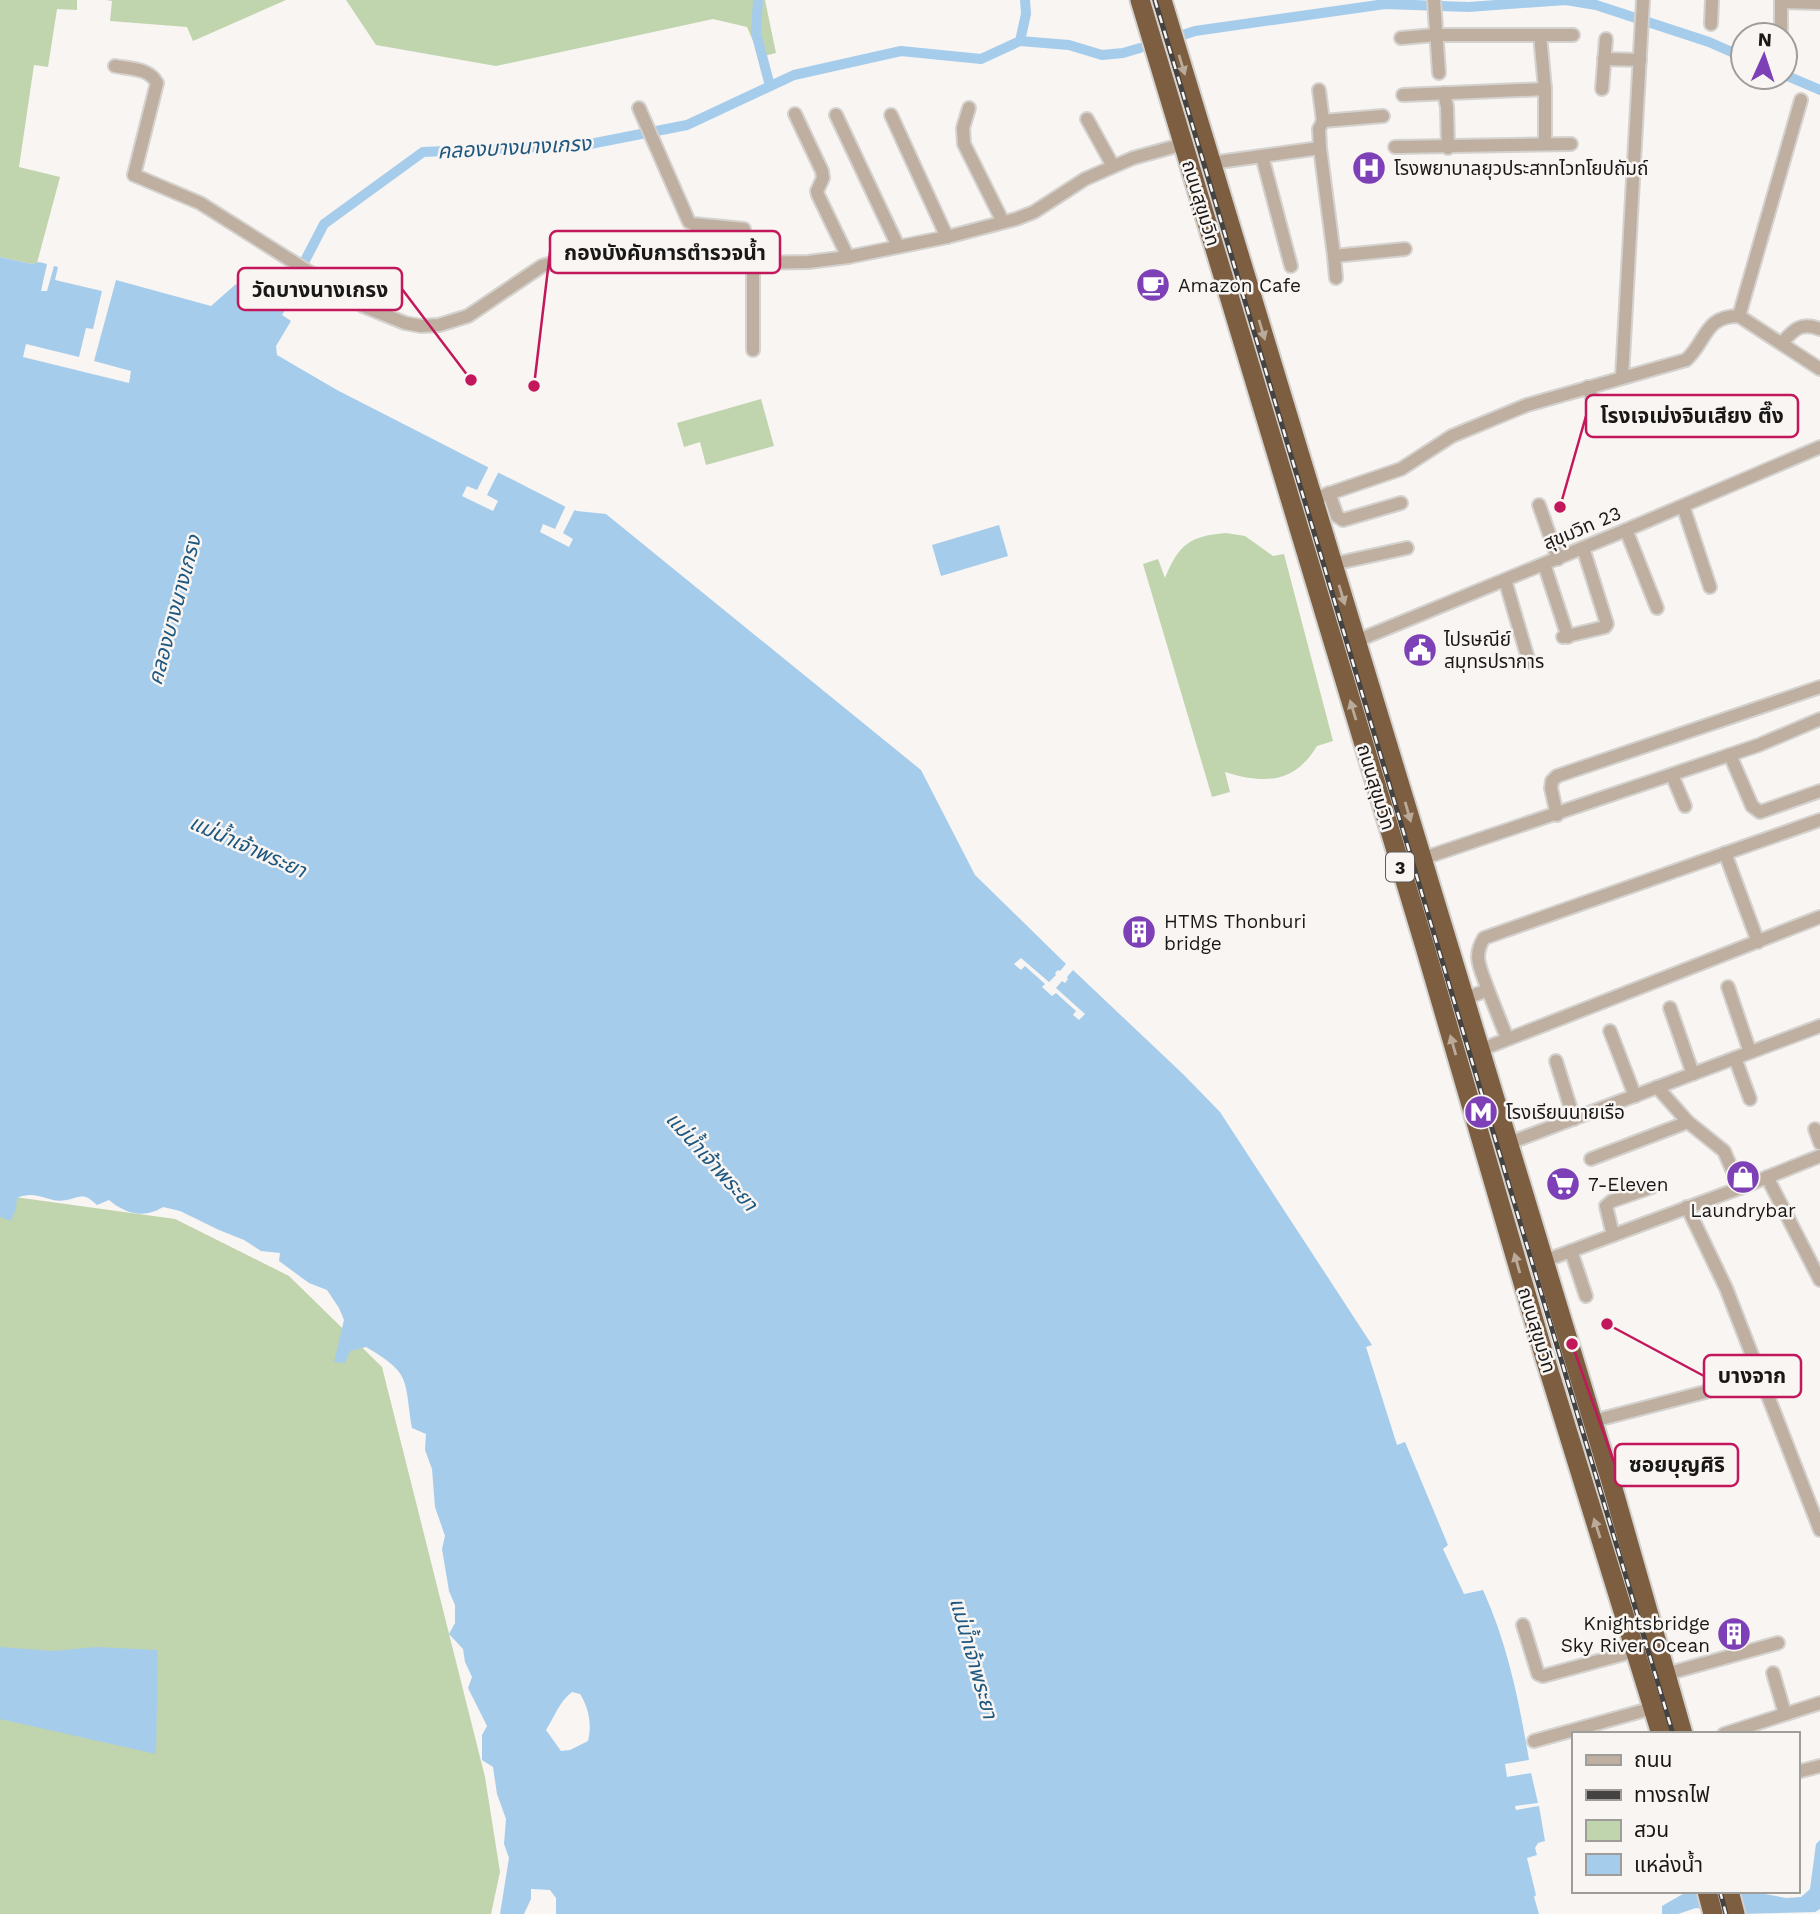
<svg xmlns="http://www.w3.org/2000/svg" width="1820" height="1914" font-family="'Work Sans','Noto Sans Thai',sans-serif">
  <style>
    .green { fill: #c0d4ae }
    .water { fill: #a6ccec; fill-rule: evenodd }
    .pier { fill: #f8f5f2 }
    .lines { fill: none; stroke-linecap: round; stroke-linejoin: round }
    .canal { stroke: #a6ccec; stroke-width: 10 }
    .minor-casing { stroke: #d4d2cf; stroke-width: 16 }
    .highway-casing { stroke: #d4d2cf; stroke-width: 23 }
    .minor { stroke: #beafa0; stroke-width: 12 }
    .highway { stroke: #7d5e40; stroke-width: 19 }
    .rail-casing { stroke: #454341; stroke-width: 5 }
    .rail { stroke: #f8f5f2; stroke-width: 2.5; stroke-dasharray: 8; stroke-linecap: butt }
    .oneway { fill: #baaa99 }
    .labels { text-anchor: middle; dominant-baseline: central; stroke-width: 5; stroke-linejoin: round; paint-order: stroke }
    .shield { fill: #f8f5f2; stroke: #5d5a59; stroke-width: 2 }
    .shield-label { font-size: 18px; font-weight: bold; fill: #1a1817 }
    .poi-label { font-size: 19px; fill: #1a1817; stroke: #f8f5f2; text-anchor: start }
    .street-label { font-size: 19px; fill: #1a1817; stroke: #f8f5f2 }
    .water-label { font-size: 21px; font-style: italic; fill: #1d5780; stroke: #f8f5f2 }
    .leader { fill: none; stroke: #c2185b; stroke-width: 2.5 }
    .callout-dot { fill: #c2185b; stroke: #f8f5f2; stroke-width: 2.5 }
    .callout { fill: #f8f5f2; stroke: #c2185b; stroke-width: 2.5 }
    .callout-label { font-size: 21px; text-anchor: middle; font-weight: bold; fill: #1a1817 }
  </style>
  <rect width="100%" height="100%" fill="#f8f5f2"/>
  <g class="green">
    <polygon points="0,0 77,0 77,10 57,9 48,67 34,65 19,167 60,177 37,263 32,264 0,257"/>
    <polygon points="106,0 286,0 193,41 187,27 110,21 112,1"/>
    <polygon points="346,0 765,0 776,53 760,57 747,27 713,19 496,66 376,45"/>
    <polygon points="761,399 774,446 706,465 700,442 684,447 677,423"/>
    <path d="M1226,533L1245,536L1273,556L1284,554L1333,741L1317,746C1294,784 1264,784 1225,772L1230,792L1212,797L1143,564L1158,559L1165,578C1179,544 1190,536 1226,533Z"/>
    <polygon points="0,1195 175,1219 289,1276 382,1367 485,1777 500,1872 491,1914 0,1914"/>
  </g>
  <g class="water">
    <path d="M0,257L32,264L39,262L47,264L41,291H47L54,266L58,267L55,280L102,291L93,329L86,328L79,357L26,344L23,357L129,383L131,371L94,361L116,280L211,306L236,284L291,321L276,346L277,355L337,390L566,507L577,511L606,514L921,770L975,875L1066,964L1060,971L1058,970L1055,973L1056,975L1049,982L1021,958L1014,964L1021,970L1025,966L1045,984L1042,987L1052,996L1056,993L1076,1011L1073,1015L1079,1020L1085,1014L1056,988L1062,981L1065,983L1068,979L1067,977L1073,970L1184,1075L1220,1112L1372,1345L1366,1347L1397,1445L1405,1442L1448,1545L1443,1549L1464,1594L1483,1590C1508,1645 1519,1701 1529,1760L1505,1764L1507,1777L1531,1773L1538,1803L1515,1806L1516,1810L1539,1806L1545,1841L1538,1843L1535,1848L1537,1855L1527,1858L1536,1895L1534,1897L1539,1914H556V1898L550,1890L531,1889V1899L524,1914H500L509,1858L504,1844L506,1819L497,1794L493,1767L482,1760V1735L487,1726L468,1688L472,1677L465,1662L463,1649L449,1634L455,1623V1605L449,1591L442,1549L445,1536L435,1507L432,1469L425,1450L426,1434L412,1428C404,1379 412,1374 366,1347L350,1351L345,1363L334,1362L344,1320L339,1308L327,1290L309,1283L279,1261L280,1253L261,1251L244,1240L219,1230L180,1211L163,1207C145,1219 125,1214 109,1200L97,1205C96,1204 89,1198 88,1198C80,1194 74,1199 66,1200C48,1204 38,1189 17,1198L16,1208L11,1221L0,1217ZM572,1692L580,1694C589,1708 592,1725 588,1741L570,1750L561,1751L546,1730C555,1716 559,1702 572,1692Z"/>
    <polygon points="999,525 1008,556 941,576 932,545"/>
    <polygon points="0,1647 53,1651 96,1647 158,1650 156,1754 0,1719"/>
    <polygon points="1820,1840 1820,1909 1815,1912 1740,1914 1696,1908 1678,1914 1662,1914 1662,1906 1688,1891 1749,1891 1786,1898 1801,1897 1810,1889 1816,1844"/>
  </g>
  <g class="pier">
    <polygon points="490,464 500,469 487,495 498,501 493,511 462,496 467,486 477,490"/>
    <polygon points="567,503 576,507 563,533 573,539 569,547 540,532 543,524 555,529"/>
  </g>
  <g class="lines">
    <g class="canal">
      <polyline points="758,0 756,33 770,86"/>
      <polyline points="1183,35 1195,31 1385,4 1468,7 1566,0 1596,5 1709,42 1743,57"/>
      <polyline points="1020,41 1069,45 1102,55 1123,53 1140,48"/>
      <polyline points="1785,75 1820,90"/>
      <polyline points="273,322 324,224 423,152 585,145 687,125 794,75 901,51 981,59 1020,41 1026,14 1025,0"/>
    </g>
    <g class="minor-casing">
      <g id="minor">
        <polyline points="1434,0 1439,73"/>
        <polyline points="1781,2 1820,3"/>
        <polyline points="1711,24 1712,0"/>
        <polyline points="1540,35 1545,89 1545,143"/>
        <polyline points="1781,35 1781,0"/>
        <polyline points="1401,38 1435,35 1573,35"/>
        <polyline points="1604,59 1640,60"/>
        <path d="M115,66C131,69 149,68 157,83L134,175L200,203L363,306L405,323L421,326L439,325L468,316L542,266L556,262L753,263L808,262L848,257L947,237L1016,219L1034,212L1085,179L1133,158L1184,144"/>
        <polyline points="1602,89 1606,39"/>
        <polyline points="1319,90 1323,121"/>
        <polyline points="1444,93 1447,107 1448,148"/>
        <polyline points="1403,95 1545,89"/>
        <polyline points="639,108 689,222 693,224 744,229 743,263"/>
        <polyline points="969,108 963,128 964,144 1003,222"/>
        <polyline points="795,114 822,171 823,178 817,191 818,195 848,257"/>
        <polyline points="836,115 898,246"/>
        <polyline points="891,115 947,237"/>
        <polyline points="1087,119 1113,166"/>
        <polyline points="1395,147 1571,144"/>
        <polyline points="1320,148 1334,256 1405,249"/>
        <polyline points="1262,156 1291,266"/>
        <polyline points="1211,163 1320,148 1319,129 1323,121 1383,116"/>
        <polyline points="1334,256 1336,278"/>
        <polyline points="753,263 753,350"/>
        <polyline points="1739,316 1801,100"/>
        <path d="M1782,343C1794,329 1801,322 1820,329"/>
        <polyline points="1622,377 1643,0"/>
        <polyline points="1588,387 1603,428"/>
        <polyline points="1329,493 1337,516 1343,520 1401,503"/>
        <path d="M1313,499L1401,469L1452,436L1527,405L1686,360C1707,341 1704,316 1739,316L1820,369"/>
        <polyline points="1539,505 1558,559"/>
        <polyline points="1683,506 1710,587"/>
        <polyline points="1626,530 1657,608"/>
        <polyline points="1333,564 1407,548"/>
        <polyline points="1544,564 1568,637"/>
        <polyline points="1505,580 1529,662"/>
        <polyline points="1563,637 1605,627 1607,624 1583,548"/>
        <polyline points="1356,641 1626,530 1820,447"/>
        <polyline points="1730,755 1752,806 1760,812 1820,791"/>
        <polyline points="1672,775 1685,806"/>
        <polyline points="1557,815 1551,788 1552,781 1557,776 1820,687"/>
        <polyline points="1725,853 1758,942"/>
        <polyline points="1421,859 1759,745 1820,719"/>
        <polyline points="1728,987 1750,1052"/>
        <polyline points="1488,990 1507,1038"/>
        <path d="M1466,998L1488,990C1481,969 1472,957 1484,938L1820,820"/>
        <polyline points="1670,1008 1693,1074"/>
        <polyline points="1610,1031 1635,1096"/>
        <polyline points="1480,1050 1820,917"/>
        <polyline points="1735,1058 1750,1099"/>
        <polyline points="1556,1061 1574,1119"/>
        <polyline points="1657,1087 1688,1122 1724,1151 1740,1188"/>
        <polyline points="1815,1129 1820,1143"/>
        <polyline points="1509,1143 1820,1026"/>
        <polyline points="1591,1159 1688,1122"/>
        <polyline points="1767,1177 1820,1280"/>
        <polyline points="1687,1207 1726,1288 1820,1530"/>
        <polyline points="1613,1235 1606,1206 1612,1201 1652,1187"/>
        <polyline points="1571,1251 1586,1296"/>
        <polyline points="1544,1261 1740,1188 1820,1156"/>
        <polyline points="1593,1421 1709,1391"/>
        <polyline points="1523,1625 1538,1674 1543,1676 1635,1651"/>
        <polyline points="1773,1673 1785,1714"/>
        <polyline points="1666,1674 1778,1643"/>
        <polyline points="1724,1734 1820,1703"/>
        <polyline points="1534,1741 1653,1708"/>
        <polyline points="1797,1772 1820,1766"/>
      </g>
    </g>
    <g class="highway-casing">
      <g id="highway">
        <polyline points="1140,0 1425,947 1544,1355 1661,1734"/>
        <polyline points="1162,0 1612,1485 1683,1734"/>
        <polyline points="1707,1891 1713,1914"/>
        <polyline points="1729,1891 1735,1914"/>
      </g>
    </g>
    <use href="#minor" class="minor"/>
    <use href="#highway" class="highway"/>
    <g class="rail-casing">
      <g id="rail">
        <polyline points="1155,0 1673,1734"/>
        <polyline points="1720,1891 1726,1914"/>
      </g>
    </g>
    <use href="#rail" class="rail"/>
  </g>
  <defs><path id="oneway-solid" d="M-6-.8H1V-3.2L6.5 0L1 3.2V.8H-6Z" transform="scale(1.75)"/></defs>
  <g class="oneway">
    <use href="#oneway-solid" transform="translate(1182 65) rotate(73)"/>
    <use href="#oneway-solid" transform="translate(1262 330) rotate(73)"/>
    <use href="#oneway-solid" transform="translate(1342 595) rotate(73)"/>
    <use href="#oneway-solid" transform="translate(1353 710) rotate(-107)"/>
    <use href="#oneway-solid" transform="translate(1408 812) rotate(74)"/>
    <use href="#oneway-solid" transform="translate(1453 1045) rotate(-106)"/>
    <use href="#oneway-solid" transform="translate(1517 1263) rotate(-106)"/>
    <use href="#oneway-solid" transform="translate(1597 1528) rotate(-108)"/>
  </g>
  <defs>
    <g id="hospital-disc" transform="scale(1.75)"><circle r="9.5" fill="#7d40b6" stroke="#f8f5f2"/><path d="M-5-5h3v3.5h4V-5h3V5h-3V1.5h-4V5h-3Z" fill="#fff"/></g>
    <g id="cafe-disc" transform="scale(1.75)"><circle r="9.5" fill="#7d40b6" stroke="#f8f5f2"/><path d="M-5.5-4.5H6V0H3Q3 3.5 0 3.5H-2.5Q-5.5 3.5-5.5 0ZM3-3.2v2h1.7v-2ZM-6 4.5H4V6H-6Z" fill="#fff"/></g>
    <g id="civic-disc" transform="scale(1.75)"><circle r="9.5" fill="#7d40b6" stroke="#f8f5f2"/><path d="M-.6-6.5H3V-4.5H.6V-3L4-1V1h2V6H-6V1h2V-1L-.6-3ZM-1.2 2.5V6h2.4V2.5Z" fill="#fff"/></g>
    <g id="building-disc" transform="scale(1.75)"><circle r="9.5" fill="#7d40b6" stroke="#f8f5f2"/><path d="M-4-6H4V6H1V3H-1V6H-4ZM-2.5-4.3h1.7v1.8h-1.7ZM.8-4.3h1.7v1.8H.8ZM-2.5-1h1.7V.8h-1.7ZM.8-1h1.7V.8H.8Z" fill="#fff"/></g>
    <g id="metro-disc" transform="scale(1.75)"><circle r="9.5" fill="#7d40b6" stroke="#f8f5f2"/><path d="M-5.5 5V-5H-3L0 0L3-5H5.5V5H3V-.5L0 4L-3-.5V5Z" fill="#fff"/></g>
    <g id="shop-disc" transform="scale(1.75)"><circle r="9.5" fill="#7d40b6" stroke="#f8f5f2"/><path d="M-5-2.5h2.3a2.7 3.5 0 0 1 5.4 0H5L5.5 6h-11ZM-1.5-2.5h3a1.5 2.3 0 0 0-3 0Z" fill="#fff"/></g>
    <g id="supermarket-disc" transform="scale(1.75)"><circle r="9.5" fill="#7d40b6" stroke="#f8f5f2"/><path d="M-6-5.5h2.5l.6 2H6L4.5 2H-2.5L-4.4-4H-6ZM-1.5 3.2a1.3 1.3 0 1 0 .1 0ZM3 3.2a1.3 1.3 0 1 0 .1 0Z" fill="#fff"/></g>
  </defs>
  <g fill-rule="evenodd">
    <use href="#hospital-disc" x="1369" y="168"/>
    <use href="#cafe-disc" x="1153" y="285"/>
    <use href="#civic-disc" x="1420" y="650"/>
    <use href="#building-disc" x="1139" y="932"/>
    <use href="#metro-disc" x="1481" y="1112"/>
    <use href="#shop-disc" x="1743" y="1177"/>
    <use href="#supermarket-disc" x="1563" y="1184"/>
    <use href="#building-disc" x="1734" y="1634"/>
  </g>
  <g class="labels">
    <rect class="shield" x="1386" y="852.5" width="28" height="29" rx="5"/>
    <g class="shield-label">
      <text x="1400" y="867">3</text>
    </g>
    <g class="poi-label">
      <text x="1394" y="168">โรงพยาบาลยุวประสาทไวทโยปถัมถ์</text>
      <text x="1178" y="285">Amazon Cafe</text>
      <text x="1444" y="639">ไปรษณีย์<tspan x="1444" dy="22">สมุทรปราการ</tspan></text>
      <text x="1164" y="921">HTMS Thonburi<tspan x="1164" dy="22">bridge</tspan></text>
      <text x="1506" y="1112">โรงเรียนนายเรือ</text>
      <text x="1588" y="1184">7-Eleven</text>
      <text x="1743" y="1210" text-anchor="middle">Laundrybar</text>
      <text x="1710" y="1623" text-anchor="end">Knightsbridge<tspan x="1710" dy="22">Sky River Ocean</tspan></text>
    </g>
    <g class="street-label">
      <text transform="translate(1201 203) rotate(73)">ถนนสุขุมวิท</text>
      <text transform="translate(1582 528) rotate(-23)">สุขุมวิท 23</text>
      <text transform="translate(1376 787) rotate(73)">ถนนสุขุมวิท</text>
      <text transform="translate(1537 1330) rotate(73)">ถนนสุขุมวิท</text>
    </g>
    <g class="water-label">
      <text transform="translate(514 147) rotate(-3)">คลองบางนางเกรง</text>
      <text transform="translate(174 610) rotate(-75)">คลองบางนางเกรง</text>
      <text transform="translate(248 846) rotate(24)">แม่น้ำเจ้าพระยา</text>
      <text transform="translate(712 1161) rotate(48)">แม่น้ำเจ้าพระยา</text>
      <text transform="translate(974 1658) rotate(74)">แม่น้ำเจ้าพระยา</text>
    </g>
  </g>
  <path class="leader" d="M534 386L550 252M471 380L402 289M1560 507L1586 416M1607 1324L1704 1376M1572 1344L1615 1465"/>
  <g class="callout-dot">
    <circle cx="534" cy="386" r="7"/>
    <circle cx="471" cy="380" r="7"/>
    <circle cx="1560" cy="507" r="7"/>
    <circle cx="1607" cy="1324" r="7"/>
    <circle cx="1572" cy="1344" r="7"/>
  </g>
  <g class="callout">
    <rect x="550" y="231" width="230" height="42" rx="7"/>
    <rect x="238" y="268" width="164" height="42" rx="7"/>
    <rect x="1586" y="395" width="212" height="42" rx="7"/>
    <rect x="1704" y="1355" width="97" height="42" rx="7"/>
    <rect x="1615" y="1444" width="123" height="42" rx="7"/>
  </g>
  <g class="callout-label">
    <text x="665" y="260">กองบังคับการตำรวจน้ำ</text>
    <text x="320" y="297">วัดบางนางเกรง</text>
    <text x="1692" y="423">โรงเจเม่งจินเสียง ตึ๊ง</text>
    <text x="1752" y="1383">บางจาก</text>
    <text x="1677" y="1472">ซอยบุญศิริ</text>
  </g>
  <rect x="1572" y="1732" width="228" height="161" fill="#f8f5f2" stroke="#9f9d9a" stroke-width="2"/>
  <rect x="1586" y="1755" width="35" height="10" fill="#beafa0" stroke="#9f9d9a" stroke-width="2"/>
  <text x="1634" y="1767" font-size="21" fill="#1a1817">ถนน</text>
  <rect x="1586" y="1790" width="35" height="10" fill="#454341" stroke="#9f9d9a" stroke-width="2"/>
  <text x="1634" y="1802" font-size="21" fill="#1a1817">ทางรถไฟ</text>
  <rect x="1586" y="1820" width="35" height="21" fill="#c0d4ae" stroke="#9f9d9a" stroke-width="2"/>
  <text x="1634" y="1837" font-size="21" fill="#1a1817">สวน</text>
  <rect x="1586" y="1854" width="35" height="21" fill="#a6ccec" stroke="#9f9d9a" stroke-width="2"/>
  <text x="1634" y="1872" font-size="21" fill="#1a1817">แหล่งน้ำ</text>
  <g transform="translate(1764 56) rotate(3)"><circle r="33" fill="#f8f5f2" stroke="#9f9d9a" stroke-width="2"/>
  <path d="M0-5L12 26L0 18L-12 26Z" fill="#7d40b6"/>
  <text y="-10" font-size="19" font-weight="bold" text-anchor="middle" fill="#1a1817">N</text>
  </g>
</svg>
